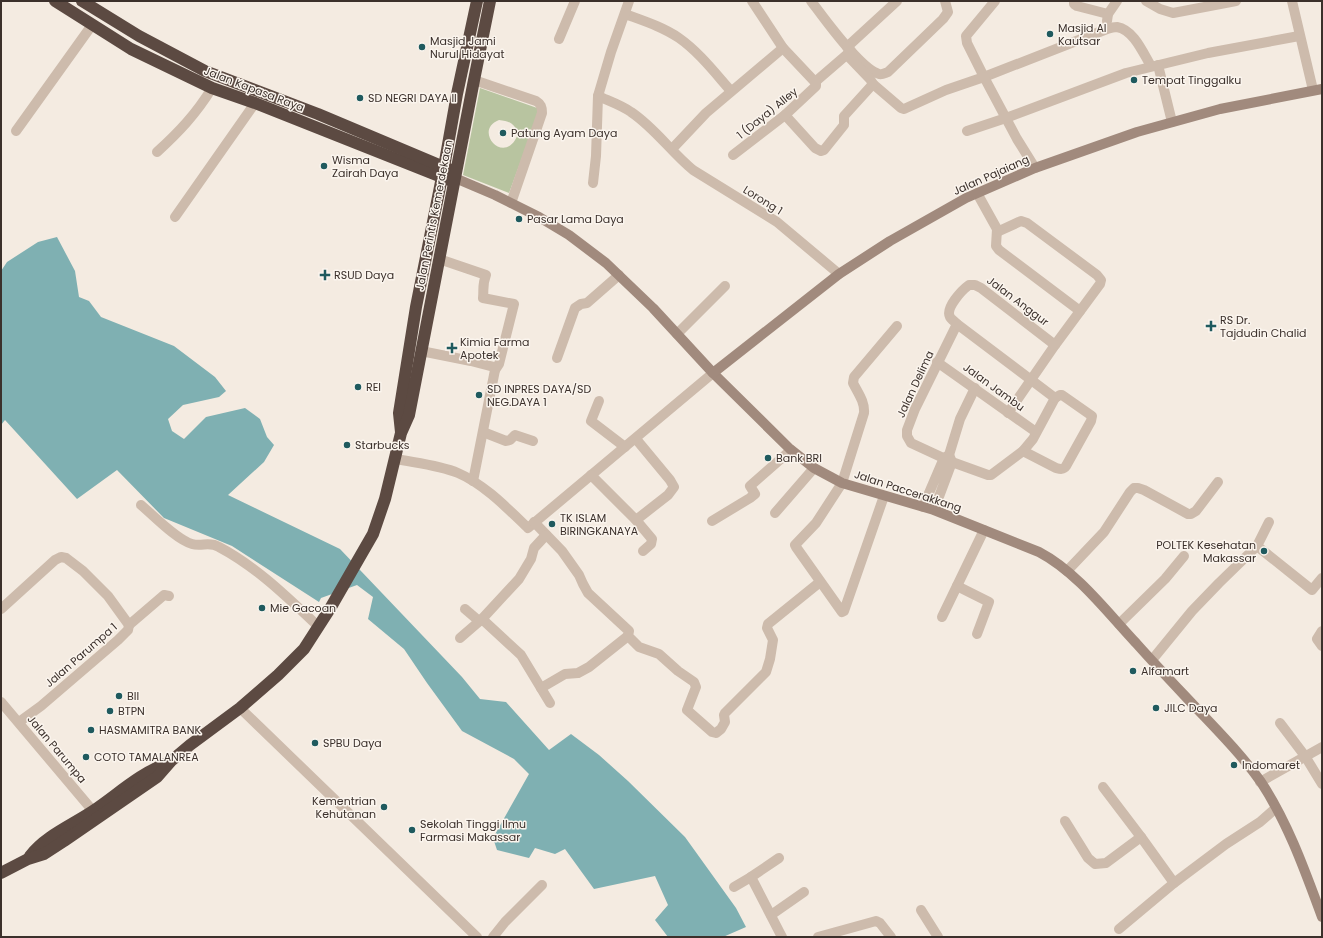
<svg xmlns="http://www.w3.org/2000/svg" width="1323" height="938" font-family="Poppins,sans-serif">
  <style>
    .green { fill: #b8c4a0; fill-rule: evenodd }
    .water { fill: #7fb0b2 }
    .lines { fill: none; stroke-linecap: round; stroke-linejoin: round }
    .street { stroke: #cdbbac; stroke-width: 10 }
    .secondary { stroke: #a18a7d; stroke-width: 10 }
    .highway { stroke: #5c4a42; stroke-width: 12 }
    .poi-dot { fill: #1f5a5e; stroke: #fbf5ee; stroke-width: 1.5 }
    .labels { text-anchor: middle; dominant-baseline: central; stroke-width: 3; stroke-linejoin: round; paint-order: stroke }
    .poi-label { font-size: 11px; fill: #3b302b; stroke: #fbf5ee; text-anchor: start }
    .street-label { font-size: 11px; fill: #3b302b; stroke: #fbf5ee }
  </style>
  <rect width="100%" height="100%" fill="#f4ebe1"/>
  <path class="green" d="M480,88L540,109L509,193L463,175ZM499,120C510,121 515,124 518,134C505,168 472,130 499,120Z"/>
  <polygon class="water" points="57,237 75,271 79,297 89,301 101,317 174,346 215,377 226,391 219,397 183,405 168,419 172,431 184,439 206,417 245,408 260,419 267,437 274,445 264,462 228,495 340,549 462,677 480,699 506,702 549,750 571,734 599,755 628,781 685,837 736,908 746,927 723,937 668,937 655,920 668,905 655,876 594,889 565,849 555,854 535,848 529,858 497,850 493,838 529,774 514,759 462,731 427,683 404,649 368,619 373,597 357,585 321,598 319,602 232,546 164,518 117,470 77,499 5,420 1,425 1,271 7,262 38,242"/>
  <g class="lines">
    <g class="street">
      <path d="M811,1C824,18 860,69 879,74C882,75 885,73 888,72L943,19L948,12L945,1"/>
      <path d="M995,1L966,36L967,43L984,77L1107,29C1110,28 1114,27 1117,27C1134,30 1143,53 1151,66"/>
      <polyline points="1074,1 1074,4 1077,6 1108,14"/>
      <polyline points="1146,1 1160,9 1173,13 1236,1"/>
      <polyline points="1292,1 1313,90"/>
      <path d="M625,14C644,21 663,27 679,38C699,52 715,73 731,91"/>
      <polyline points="1107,21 1108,14 1117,1"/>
      <polyline points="559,39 575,1"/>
      <polyline points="847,47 897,1"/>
      <polyline points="847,55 870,79 873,84 901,108 904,109 946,90 984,77 1017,139 1035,168"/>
      <polyline points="1158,65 1172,122"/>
      <path d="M474,80L536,101C541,104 542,107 542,113L511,203"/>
      <polyline points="815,82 851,51"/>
      <path d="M598,96C609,101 621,105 631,112C655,128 671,152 693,170L777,222L839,274"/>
      <polyline points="785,115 815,148 821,151 824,150 844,125 844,116 873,84"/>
      <polyline points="16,131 92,25"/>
      <polyline points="967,131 1006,118 1126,73 1208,53 1299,36"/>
      <polyline points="672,149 706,113 783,48"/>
      <path d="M157,152C179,132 196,114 212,88"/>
      <polyline points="733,155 785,115 816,86 816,83 783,48 752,1"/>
      <polyline points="593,183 596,156 598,96 611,52 629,1"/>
      <polyline points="977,193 997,229 996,246 999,250 1080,311"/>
      <polyline points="175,217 255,103"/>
      <polyline points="997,232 1021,221 1027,223 1097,275 1101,280 1100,284 1055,345 1008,413"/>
      <path d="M439,259L486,275C482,285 484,289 483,298L514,304L499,364L495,370"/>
      <polyline points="957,324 915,409 907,430 907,436 911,443 952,462 988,475 991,475 1023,451 1033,439 1055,398"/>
      <polyline points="677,334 725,286"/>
      <polyline points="421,351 471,361 494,367 495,370 473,481"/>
      <polyline points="557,358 575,308 581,304 587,303 619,275"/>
      <polyline points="937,362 1036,432"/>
      <polyline points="599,401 591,421 625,447"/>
      <polyline points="483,432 506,441 510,440 515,435 533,441"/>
      <polyline points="636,439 670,480 674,487 668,495 636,520"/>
      <path d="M1023,451L1056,468C1060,469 1063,470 1066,466L1091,421L1092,416L1062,395H1060L1055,398L957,324C955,322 951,319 950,317C945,308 962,290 969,285H975L981,288L1055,345"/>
      <polyline points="949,455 960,419 975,388"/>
      <path d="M396,459C416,463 439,465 458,473C484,484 508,509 528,528L713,373"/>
      <polyline points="591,475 636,520 652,539 651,544 643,551"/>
      <path d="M884,496L844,611L842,612L796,547L795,545L816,523L842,483L864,413C865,402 858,393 853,383L854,377L897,326"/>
      <path d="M141,505C154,516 177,540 192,544C202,547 209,541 219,547C257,567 288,598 319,627"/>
      <polyline points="923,507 944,458 949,455 952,462 934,510"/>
      <polyline points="775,513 814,468"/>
      <polyline points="712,521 750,498 755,494 750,486 791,450"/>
      <polyline points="534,522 562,551 579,575 583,584 588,593 629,631 628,636 639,647 659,654 678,671 694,682 696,687 687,710 712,732 716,733 721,729 725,722 724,715 725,713 766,672 770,659 773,640 767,628 768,624 820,582"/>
      <polyline points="1257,546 1269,522"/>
      <polyline points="1067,571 1104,532 1130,492 1134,488 1138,488 1144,490 1188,514 1191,514 1196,511 1218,482"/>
      <polyline points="957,586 989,602 977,634"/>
      <polyline points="1,609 55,560 61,557 66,558 83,571 108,596 129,625 128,630 118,640 41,706 19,722"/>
      <polyline points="465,609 479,621"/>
      <polyline points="942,617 984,530"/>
      <polyline points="482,619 521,655 550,703"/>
      <polyline points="1119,624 1165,579 1184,556"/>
      <polyline points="129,625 164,595 169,596"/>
      <polyline points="1322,631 1317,639 1322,646"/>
      <polyline points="460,638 482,619 519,579 531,559 534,548 546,535"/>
      <polyline points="1152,660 1192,611 1219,583 1257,546 1312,590 1322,578"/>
      <polyline points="541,688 565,674 578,673 589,667 628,636"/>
      <polyline points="1,702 93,811"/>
      <polyline points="240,708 477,937"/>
      <polyline points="1280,723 1305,756 1322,784"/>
      <polyline points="1260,782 1322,747"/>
      <polyline points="1103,787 1141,837 1174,883"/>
      <polyline points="1065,821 1088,858 1095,864 1106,863 1141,837"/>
      <polyline points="779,858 751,877 782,937"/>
      <polyline points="734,887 751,877"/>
      <polyline points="921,910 938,937"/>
      <polyline points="771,915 804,892"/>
      <polyline points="1119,929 1174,883 1226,844 1260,822 1276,808"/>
      <polyline points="493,937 505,922 542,885"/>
      <polyline points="818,937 876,921 880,923 891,937"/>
    </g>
    <g class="secondary">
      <path d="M455,178L495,195L539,217L569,235L606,263L653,308L713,373L790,449L814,468L842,483L934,510L1039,552C1077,572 1107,612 1136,643C1152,661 1168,678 1185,696C1211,724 1239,751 1261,782C1288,823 1305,871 1322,917"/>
      <polyline points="713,373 839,274 890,241 966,198 1035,168 1137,132 1220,109 1322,89"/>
    </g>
    <g class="highway">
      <polyline points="55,1 131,49 212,88 255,103 449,180"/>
      <polyline points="82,1 139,36 205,71 318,114 451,170"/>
      <polyline points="401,432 399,413 416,307 444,167 457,94 477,1"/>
      <path d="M30,856C45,836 72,825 93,811C117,795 140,773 168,763"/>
      <polyline points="1,873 28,859 44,854 64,841 157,777 171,761 190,745 240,708 278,675 304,649 331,607 373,534 385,499 401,433 409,415 474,80 490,1"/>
    </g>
  </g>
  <g class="poi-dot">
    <circle cx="1050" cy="34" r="4"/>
    <circle cx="422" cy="47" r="4"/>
    <circle cx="1134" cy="80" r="4"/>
    <circle cx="360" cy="98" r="4"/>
    <circle cx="503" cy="133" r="4"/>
    <circle cx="324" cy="166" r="4"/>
    <circle cx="519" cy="219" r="4"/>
    <path d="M323 269h4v4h4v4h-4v4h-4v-4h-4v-4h4z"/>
    <path d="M1209 320h4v4h4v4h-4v4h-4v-4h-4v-4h4z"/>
    <path d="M450 342h4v4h4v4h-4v4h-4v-4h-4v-4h4z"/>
    <circle cx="358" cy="387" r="4"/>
    <circle cx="479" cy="395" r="4"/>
    <circle cx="347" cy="445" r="4"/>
    <circle cx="768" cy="458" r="4"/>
    <circle cx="552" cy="524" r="4"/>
    <circle cx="1264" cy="551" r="4"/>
    <circle cx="262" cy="608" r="4"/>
    <circle cx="1133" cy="671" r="4"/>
    <circle cx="119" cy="696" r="4"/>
    <circle cx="1156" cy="708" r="4"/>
    <circle cx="110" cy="711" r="4"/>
    <circle cx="91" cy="730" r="4"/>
    <circle cx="315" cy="743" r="4"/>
    <circle cx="86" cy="757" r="4"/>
    <circle cx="1234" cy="765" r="4"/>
    <circle cx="384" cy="807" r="4"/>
    <circle cx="412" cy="830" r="4"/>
  </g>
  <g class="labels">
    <g class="poi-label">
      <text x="1058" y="28">Masjid Al<tspan x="1058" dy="13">Kautsar</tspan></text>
      <text x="430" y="41">Masjid Jami<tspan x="430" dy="13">Nurul Hidayat</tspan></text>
      <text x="1142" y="80">Tempat Tinggalku</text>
      <text x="368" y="98">SD NEGRI DAYA II</text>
      <text x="511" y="133">Patung Ayam Daya</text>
      <text x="332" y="160">Wisma<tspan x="332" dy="13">Zairah Daya</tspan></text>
      <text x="527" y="219">Pasar Lama Daya</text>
      <text x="334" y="275">RSUD Daya</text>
      <text x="1220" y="320">RS Dr.<tspan x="1220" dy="13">Tajdudin Chalid</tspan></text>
      <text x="460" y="342">Kimia Farma<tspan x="460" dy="13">Apotek</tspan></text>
      <text x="366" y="387">REI</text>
      <text x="487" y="389">SD INPRES DAYA/SD<tspan x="487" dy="13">NEG.DAYA 1</tspan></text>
      <text x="355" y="445">Starbucks</text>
      <text x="776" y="458">Bank BRI</text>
      <text x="560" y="518">TK ISLAM<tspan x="560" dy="13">BIRINGKANAYA</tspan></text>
      <text x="1256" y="545" text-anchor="end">POLTEK Kesehatan<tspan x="1256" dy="13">Makassar</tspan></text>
      <text x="270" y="608">Mie Gacoan</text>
      <text x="1141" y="671">Alfamart</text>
      <text x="127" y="696">BII</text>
      <text x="1164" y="708">JILC Daya</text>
      <text x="118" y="711">BTPN</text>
      <text x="99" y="730">HASMAMITRA BANK</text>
      <text x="323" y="743">SPBU Daya</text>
      <text x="94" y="757">COTO TAMALANREA</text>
      <text x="1242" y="765">Indomaret</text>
      <text x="376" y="801" text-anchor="end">Kementrian<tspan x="376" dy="13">Kehutanan</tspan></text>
      <text x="420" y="824">Sekolah Tinggi Ilmu<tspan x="420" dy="13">Farmasi Makassar</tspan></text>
    </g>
    <g class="street-label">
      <text transform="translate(254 89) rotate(21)">Jalan Kapasa Raya</text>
      <text transform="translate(767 113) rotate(-39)">1 (Daya) Alley</text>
      <text transform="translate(991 175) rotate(-24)">Jalan Pajaiang</text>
      <text transform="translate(763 200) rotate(32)">Lorong 1</text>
      <text transform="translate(434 215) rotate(-79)">Jalan Perintis Kemerdekaan</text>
      <text transform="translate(1018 301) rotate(37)">Jalan Anggur</text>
      <text transform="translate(915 384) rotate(-65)">Jalan Delima</text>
      <text transform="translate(994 387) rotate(36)">Jalan Jambu</text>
      <text transform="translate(908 491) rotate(18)">Jalan Paccerakkang</text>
      <text transform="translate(81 655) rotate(-41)">Jalan Parumpa 1</text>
      <text transform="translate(57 749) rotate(50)">Jalan Parumpa</text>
    </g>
  </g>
  <rect width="1323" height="938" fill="none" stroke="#3b302b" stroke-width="4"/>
</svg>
